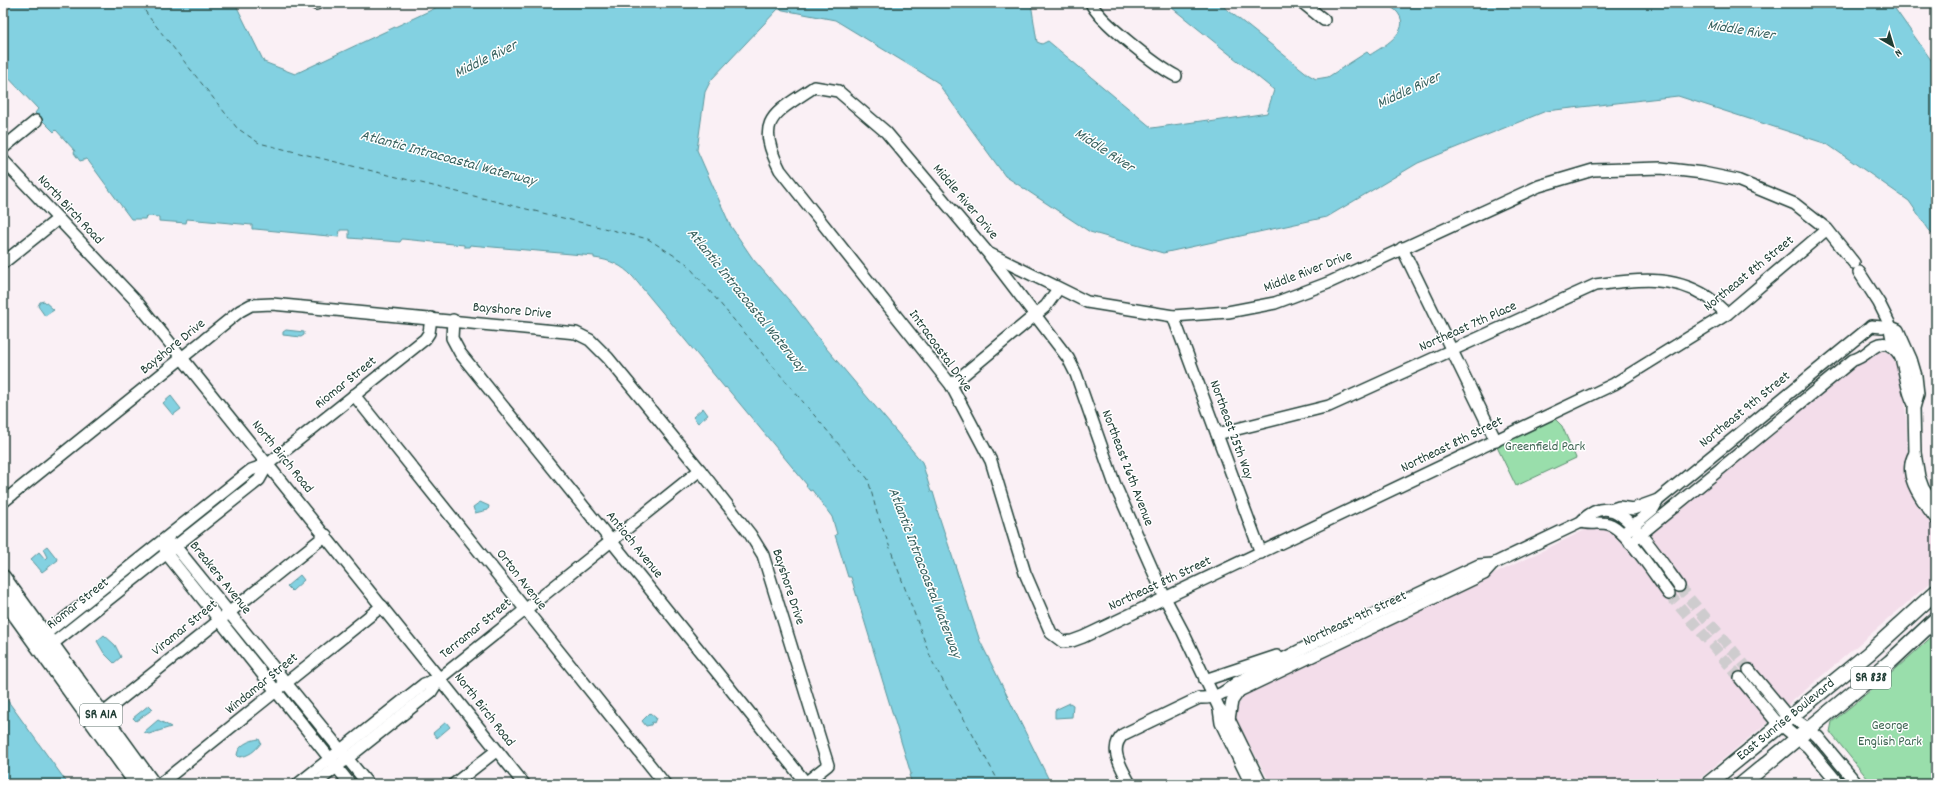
<svg xmlns="http://www.w3.org/2000/svg" width="1939" height="787" font-family="Dekko,sans-serif">
  <style>
    .built { fill: #f3ddea }
    .green { fill: #99deab; stroke: #5c8e70 }
    .water { fill: #83d1e1; stroke: #5b969c }
    .lines { fill: none; stroke-linecap: round; stroke-linejoin: round }
    .ferry { stroke: #38625f; stroke-width: 1; stroke-dasharray: 5 4; stroke-linecap: butt }
    .minor-tunnel { stroke: #ceccce; stroke-width: 11; stroke-dasharray: 11 5.5; stroke-linecap: butt }
    .minor-casing { stroke: #1f3d34; stroke-width: 14 }
    .major-casing { stroke: #1f3d34; stroke-width: 17 }
    .minor { stroke: #fff; stroke-width: 11 }
    .major { stroke: #fff; stroke-width: 14 }
    .labels { text-anchor: middle; dominant-baseline: central; stroke-width: 3; stroke-linejoin: round; paint-order: stroke }
    .shield { fill: #fff; stroke: #627771; stroke-width: 1 }
    .shield-label { font-size: 13px; font-weight: bold; fill: #1f3d34 }
    .street-label { font-size: 14px; fill: #1f3d34; stroke: #fff }
    .park-label { font-size: 14px; fill: #3e6552; stroke: #fff }
    .water-label { font-size: 15px; font-style: italic; fill: #38625f; stroke: #fff }
  </style>
  <rect width="100%" height="100%" fill="#faf0f5"/>
  <filter id="ink" filterUnits="userSpaceOnUse"><feTurbulence type="fractalNoise" baseFrequency=".025" numOctaves="2"/><feDisplacementMap in="SourceGraphic" scale="8" xChannelSelector="R" yChannelSelector="G"/><feConvolveMatrix kernelMatrix="1 2 1 2 8 2 1 2 1" color-interpolation-filters="sRGB"/></filter>
  <g filter="url(#ink)">
    <polygon class="built" points="1879,349 1892,355 1905,390 1908,472 1918,504 1936,529 1936,578 1767,723 1693,784 1271,784 1233,714 1244,695 1585,530 1610,529 1629,551 1857,363"/>
    <g class="green">
      <polygon points="1555,419 1562,426 1576,458 1516,486 1497,447"/>
      <polygon points="1936,633 1936,784 1872,784 1830,732 1832,722 1888,676"/>
    </g>
    <g class="water">
      <path d="M3,3H235L264,62L295,74L446,3H1031L1037,42L1042,44L1048,41L1152,128L1208,120L1209,122L1267,113L1274,90L1166,3H1219L1309,75L1316,79L1328,77L1367,52L1370,55C1382,47 1412,32 1398,13C1395,9 1389,6 1386,3H1891L1936,67V240L1909,201L1827,144L1678,96L1546,111L1418,163L1327,217L1163,253L1090,232L1005,176L937,82L835,20L778,9L711,80L705,92L697,150L730,225L753,259L795,307L826,348L922,462L931,492H933L938,509L937,510L980,641L1051,784H912L909,775L911,774L851,577H848L835,535L837,534L832,517L812,490L810,491L806,486L807,485L726,387L725,388L633,277C622,265 610,260 594,258V256L470,245L469,247H464V245L402,239L400,242L349,238V230H340L339,237L255,229H252V225L187,219L186,223L159,221V217L146,216L145,219H131L87,159L80,161L74,153L75,151L56,130L54,132L35,113L38,109L3,72Z"/>
      <polygon points="44,301 54,310 45,316 38,306 40,302"/>
      <polygon points="286,330 304,332 304,335 301,337 283,335 283,332"/>
      <polygon points="171,396 181,409 173,415 163,403"/>
      <polygon points="703,408 708,415 698,423 693,417"/>
      <polygon points="480,502 489,506 488,510 475,513 473,507"/>
      <polygon points="47,546 58,560 42,572 31,559 39,552 45,559 47,557 43,549"/>
      <polygon points="300,575 304,580 292,591 287,586"/>
      <polygon points="104,635 115,645 121,657 114,663 104,653 97,641"/>
      <polygon points="3,695 5,697 68,784 3,784"/>
      <polygon points="1070,703 1073,705 1072,717 1055,718 1055,710"/>
      <polygon points="149,705 153,709 136,721 133,718"/>
      <polygon points="650,713 656,718 654,723 652,722 651,725 646,726 642,721"/>
      <polygon points="158,720 171,727 149,734 144,732"/>
      <polygon points="446,722 450,727 437,738 433,733"/>
      <path d="M259,739L261,743C255,751 249,756 239,757L237,755C238,745 250,740 259,739Z"/>
    </g>
    <g class="lines">
      <polyline class="ferry" points="140,3 149,17 237,128 259,143 648,239 686,263 868,479 877,513 932,661 1000,784"/>
      <g class="minor-tunnel">
        <polyline points="1679,586 1749,670"/>
        <polyline points="1669,594 1740,678"/>
      </g>
      <g class="minor-casing">
        <g id="minor">
          <path d="M1091,3C1098,20 1158,67 1176,76"/>
          <polyline points="1303,3 1324,20"/>
          <polyline points="316,4 318,3"/>
          <polyline points="3,148 36,121"/>
          <polyline points="3,160 137,302 524,784"/>
          <path d="M1827,229L1727,314L1614,384L1083,637L1072,641L1063,642L1051,633L1025,573L991,461L951,385L780,170C754,119 774,114 814,87L838,91L886,132L988,253L1087,302L1173,316L1228,312L1275,303L1328,283L1539,186L1593,170L1661,168L1703,173L1737,180L1795,204L1827,229L1854,263"/>
          <polyline points="1402,248 1496,441"/>
          <polyline points="990,256 1068,358 1076,374 1115,485 1165,598 1183,632 1219,708 1229,719 1261,784"/>
          <polyline points="3,263 58,219"/>
          <polyline points="1859,272 1879,303 1891,327 1898,330 1911,359 1916,376 1918,394 1914,408 1915,453 1919,477 1923,488 1936,508"/>
          <polyline points="1173,316 1261,553"/>
          <polyline points="453,320 452,338 460,353 806,783"/>
          <path d="M1891,327C1889,336 1894,341 1898,350C1906,368 1905,388 1914,404"/>
          <polyline points="951,385 1046,306 1058,289"/>
          <polyline points="354,395 665,784"/>
          <path d="M1217,434L1329,406L1595,285C1633,280 1671,274 1706,296C1713,300 1720,308 1727,314"/>
          <path d="M1915,453C1901,476 1923,501 1936,519"/>
          <polyline points="3,502 240,311 251,305 272,304 576,333 590,340 608,358 700,470 750,534 763,555 828,765 804,784"/>
          <polyline points="1610,510 1619,507 1633,509 1658,500"/>
          <path d="M1581,522C1591,525 1601,521 1611,525C1628,533 1657,578 1669,594"/>
          <polyline points="1623,534 1653,509 1658,500 1869,328 1871,326 1882,327"/>
          <polyline points="163,541 175,546 368,784"/>
          <polyline points="163,541 166,553 350,784"/>
          <path d="M1630,543L1853,360C1872,356 1880,327 1901,357"/>
          <polyline points="41,641 44,635 251,470 268,464 425,339 429,333 431,318"/>
          <polyline points="45,646 51,645 259,480 268,464"/>
          <polyline points="1749,670 1784,712 1809,729 1818,737 1857,784"/>
          <polyline points="1740,678 1775,720 1808,747 1839,784"/>
          <polyline points="1205,680 1277,656"/>
          <polyline points="1225,692 1239,691 1484,574 1493,564"/>
          <polyline points="1219,709 1221,723 1251,784"/>
          <polyline points="101,715 326,535"/>
          <polyline points="1229,719 1232,701 1239,691"/>
          <polyline points="160,784 382,606"/>
          <polyline points="298,784 424,684 440,678"/>
          <polyline points="315,784 431,692 440,678 700,470"/>
          <polyline points="454,784 496,751"/>
          <path d="M1130,784C1122,768 1107,748 1124,734L1199,698C1215,699 1224,693 1236,683L1316,642L1479,565L1493,564L1581,522C1588,514 1599,507 1611,510C1632,516 1665,567 1679,586"/>
        </g>
      </g>
      <g class="major-casing">
        <g id="major">
          <polyline points="3,577 153,784"/>
          <polyline points="3,598 137,784"/>
          <polyline points="1708,784 1868,654 1936,592"/>
          <polyline points="1742,784 1890,662 1936,619"/>
        </g>
      </g>
      <use href="#minor" class="minor"/>
      <use href="#major" class="major"/>
    </g>
  </g>
  <g class="labels">
    <g class="shield">
      <rect x="1851" y="667" width="40" height="22" rx="3"/>
      <rect x="80" y="704" width="42" height="22" rx="3"/>
    </g>
    <g class="shield-label">
      <text x="1871" y="678">SR 838</text>
      <text x="101" y="715">SR A1A</text>
    </g>
    <g class="street-label">
      <text transform="translate(965 202) rotate(50)">Middle River Drive</text>
      <text transform="translate(70 210) rotate(47)">North Birch Road</text>
      <text transform="translate(1308 272) rotate(-21)">Middle River Drive</text>
      <text transform="translate(1749 274) rotate(-39)">Northeast 8th Street</text>
      <text transform="translate(512 311) rotate(5)">Bayshore Drive</text>
      <text transform="translate(1468 327) rotate(-24)">Northeast 7th Place</text>
      <text transform="translate(173 347) rotate(-39)">Bayshore Drive</text>
      <text transform="translate(940 351) rotate(54)">Intracoastal Drive</text>
      <text transform="translate(346 383) rotate(-39)">Riomar Street</text>
      <text transform="translate(1745 410) rotate(-39)">Northeast 9th Street</text>
      <text transform="translate(1231 430) rotate(70)">Northeast 25th Way</text>
      <text transform="translate(1452 445) rotate(-26)">Northeast 8th Street</text>
      <text transform="translate(282 457) rotate(51)">North Birch Road</text>
      <text transform="translate(1127 468) rotate(69)">Northeast 26th Avenue</text>
      <text transform="translate(634 545) rotate(51)">Antioch Avenue</text>
      <text transform="translate(220 578) rotate(51)">Breakers Avenue</text>
      <text transform="translate(521 580) rotate(52)">Orton Avenue</text>
      <text transform="translate(1160 584) rotate(-25)">Northeast 8th Street</text>
      <text transform="translate(788 587) rotate(72)">Bayshore Drive</text>
      <text transform="translate(78 604) rotate(-38)">Riomar Street</text>
      <text transform="translate(1355 619) rotate(-25)">Northeast 9th Street</text>
      <text transform="translate(185 628) rotate(-39)">Viramar Street</text>
      <text transform="translate(476 629) rotate(-39)">Terramar Street</text>
      <text transform="translate(262 684) rotate(-39)">Windamar Street</text>
      <text transform="translate(484 710) rotate(52)">North Birch Road</text>
      <text transform="translate(1786 720) rotate(-39)">East Sunrise Boulevard</text>
    </g>
    <g class="park-label">
      <text x="1545" y="447">Greenfield Park</text>
      <text x="1890" y="726">George<tspan x="1890" dy="16">English Park</tspan></text>
    </g>
    <g class="water-label">
      <text transform="translate(1741 31) rotate(9)">Middle River</text>
      <text transform="translate(486 60) rotate(-26)">Middle River</text>
      <text transform="translate(1409 91) rotate(-25)">Middle River</text>
      <text transform="translate(1104 151) rotate(33)">Middle River</text>
      <text transform="translate(448 159) rotate(15)">Atlantic Intracoastal Waterway</text>
      <text transform="translate(746 301) rotate(51)">Atlantic Intracoastal Waterway</text>
      <text transform="translate(924 573) rotate(69)">Atlantic Intracoastal Waterway</text>
    </g>
  </g>
  <rect width="1939" height="787" fill="none" stroke="#fff" stroke-width="16"/>
  <rect x="8" y="8" width="1923" height="771" fill="none" stroke="#1f3d34" stroke-width="1.5" filter="url(#ink)"/>
  <g transform="translate(1893 46) rotate(142)" stroke="#ffffff" stroke-width="3" paint-order="stroke">
  <path d="M0-3L7 15L0 10L-7 15Z" fill="#1f3d34"/>
  <text y="-6" font-size="11" font-weight="bold" text-anchor="middle" fill="#1f3d34">N</text>
  </g>
</svg>
